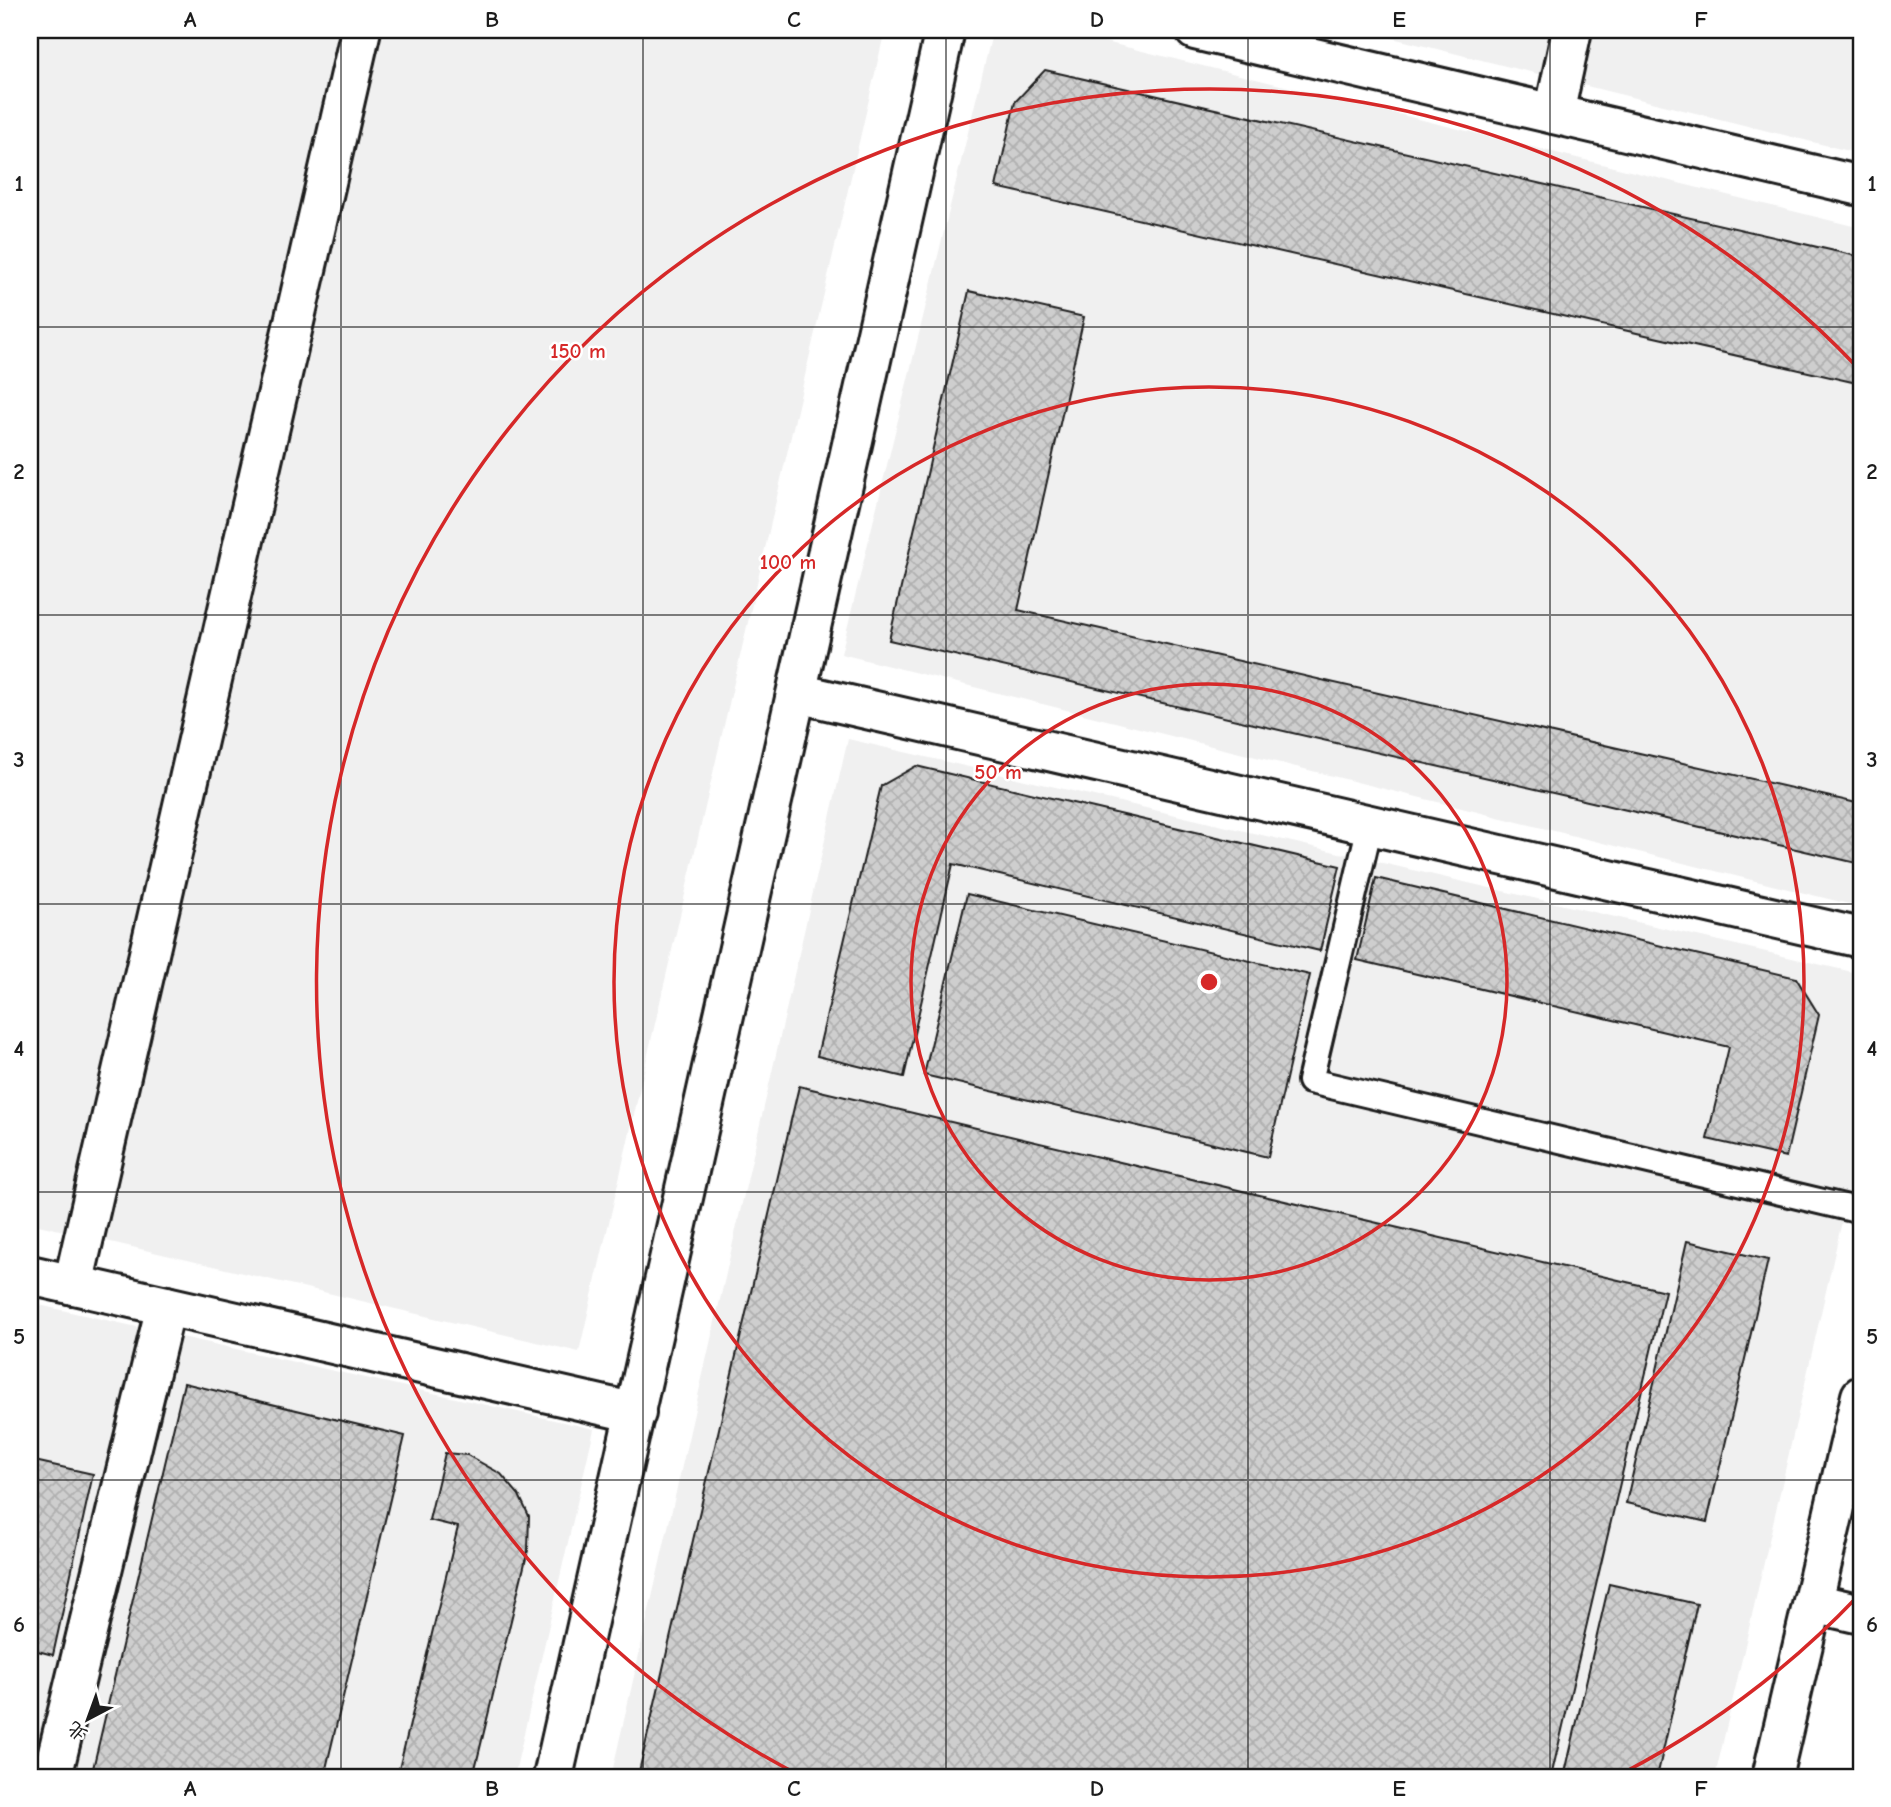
<svg xmlns="http://www.w3.org/2000/svg" width="1891" height="1807" font-family="'Comic Neue','LXGW WenKai TC',sans-serif">
  <style>
    .built { fill: #f0f0f0 }
    .building { fill: url(#building-cross-hatch); stroke: #1c1c1c; stroke-width: 2 }
    .lines { fill: none; stroke-linecap: round; stroke-linejoin: round }
    .lane-casing { stroke: #1c1c1c; stroke-width: 30 }
    .street-casing { stroke: #1c1c1c; stroke-width: 44 }
    .secondary-casing { stroke: #1c1c1c; stroke-width: 44 }
    .lane { stroke: #fff; stroke-width: 24 }
    .street { stroke: #fff; stroke-width: 38 }
    .secondary { stroke: #fff; stroke-width: 38 }
    .grid { fill: none; stroke: #1c1c1c; stroke-width: 2; stroke-opacity: 0.55 }
    .ring { fill: none; stroke: #d62828; stroke-width: 3.5 }
    .centre { fill: #d62828; stroke: #fff; stroke-width: 3.5 }
    .ring-label { font-size: 21px; text-anchor: middle; font-weight: bold; fill: #d62828; stroke: #fff; stroke-width: 5; stroke-linejoin: round; paint-order: stroke }
    .neatline { fill: none; stroke: #1c1c1c; stroke-width: 2.5 }
    .grid-label { font-size: 23px; text-anchor: middle; font-weight: bold; fill: #1c1c1c }
  </style>
  <defs>
    <pattern id="building-cross-hatch" width="8" height="8" patternUnits="userSpaceOnUse" patternTransform="scale(1.75)"><rect width="8" height="8" fill="#cecece"/><path d="M0 0l8 8M0 8l8-8" fill="none" stroke="#b0b0b0"/></pattern>
  </defs>
  <rect width="100%" height="100%" fill="#fff"/>
  <filter id="ink" filterUnits="userSpaceOnUse"><feTurbulence type="fractalNoise" baseFrequency=".0143" numOctaves="2"/><feDisplacementMap in="SourceGraphic" scale="14" xChannelSelector="R" yChannelSelector="G"/><feConvolveMatrix kernelMatrix="1 2 1 2 8 2 1 2 1" color-interpolation-filters="sRGB"/></filter>
  <g filter="url(#ink)">
    <g class="built">
      <polygon points="30,30 885,30 579,1352 30,1223"/>
      <polygon points="993,30 1057,30 1861,228 1861,907 841,654"/>
      <polygon points="1360,30 1861,30 1861,154"/>
      <polygon points="848,739 1861,974 1861,1138 1715,1777 611,1777"/>
      <polygon points="30,1303 594,1429 514,1777 30,1777"/>
    </g>
    <g class="building">
      <polygon points="1045,70 1861,257 1861,384 996,187 1015,102"/>
      <polygon points="969,291 1084,317 1018,610 1861,804 1861,846 1857,863 889,640"/>
      <polygon points="916,766 1340,866 1320,951 953,864 904,1077 817,1056 881,786"/>
      <polygon points="1376,878 1796,978 1819,1015 1786,1157 1707,1139 1729,1047 1357,960"/>
      <polygon points="967,894 1310,975 1268,1157 924,1075"/>
      <polygon points="799,1086 1665,1291 1551,1777 638,1776"/>
      <polygon points="1687,1241 1768,1260 1707,1522 1626,1503"/>
      <polygon points="184,1383 405,1436 324,1777 91,1777"/>
      <polygon points="445,1453 467,1455 501,1474 519,1495 529,1516 528,1550 473,1777 397,1777 458,1527 429,1520"/>
      <polygon points="30,1460 93,1474 53,1655 30,1649"/>
      <polygon points="1609,1584 1697,1604 1657,1777 1564,1777"/>
    </g>
    <g class="lines">
      <g class="lane-casing">
        <polyline id="lane" points="1370,825 1310,1081 1861,1211"/>
      </g>
      <g class="street-casing">
        <g id="street">
          <polyline points="1195,30 1861,186"/>
          <polyline points="1554,114 1572,30"/>
          <polyline points="797,693 1861,938"/>
          <polyline points="30,1275 636,1413"/>
          <polyline points="73,1285 361,30"/>
          <polyline points="1813,1603 1861,1614"/>
          <polyline points="52,1777 166,1306"/>
        </g>
      </g>
      <g class="secondary-casing">
        <g id="secondary">
          <polyline points="553,1777 945,30"/>
          <polyline points="1772,1777 1861,1396"/>
        </g>
      </g>
      <use href="#lane" class="lane"/>
      <use href="#street" class="street"/>
      <use href="#secondary" class="secondary"/>
    </g>
  </g>
  <path class="grid" d="M341,30V1777M643,30V1777M946,30V1777M1248,30V1777M1550,30V1777M30,327H1861M30,615H1861M30,904H1861M30,1192H1861M30,1480H1861"/>
  <g class="ring">
    <circle cx="1209" cy="982" r="298"/>
    <circle cx="1209" cy="982" r="595"/>
    <path d="M1857 1597A893 893 0 0 1 1621 1774M797 1774A893 893 0 1 1 1857 367"/>
  </g>
  <circle cx="1209" cy="982" r="10" class="centre"/>
  <g class="ring-label">
    <text x="578" y="358">150 m</text>
    <text x="788" y="569">100 m</text>
    <text x="998" y="779">50 m</text>
  </g>
  <rect width="1891" height="1807" fill="none" stroke="#fff" stroke-width="77"/>
  <g transform="translate(88 1719) rotate(221)" stroke="#ffffff" stroke-width="5" paint-order="stroke">
  <path d="M0-5L12 26L0 18L-12 26Z" fill="#1c1c1c"/>
  <text y="-10" font-size="19" font-weight="bold" text-anchor="middle" fill="#1c1c1c">北</text>
  </g>
  <rect x="38" y="38" width="1815" height="1731" class="neatline"/>
  <g class="grid-label">
    <text x="190" y="27">A</text>
    <text x="492" y="27">B</text>
    <text x="794" y="27">C</text>
    <text x="1097" y="27">D</text>
    <text x="1399" y="27">E</text>
    <text x="1701" y="27">F</text>
    <text x="19" y="191">1</text>
    <text x="1872" y="191">1</text>
    <text x="19" y="479">2</text>
    <text x="1872" y="479">2</text>
    <text x="19" y="767">3</text>
    <text x="1872" y="767">3</text>
    <text x="19" y="1056">4</text>
    <text x="1872" y="1056">4</text>
    <text x="19" y="1344">5</text>
    <text x="1872" y="1344">5</text>
    <text x="19" y="1632">6</text>
    <text x="1872" y="1632">6</text>
    <text x="190" y="1796">A</text>
    <text x="492" y="1796">B</text>
    <text x="794" y="1796">C</text>
    <text x="1097" y="1796">D</text>
    <text x="1399" y="1796">E</text>
    <text x="1701" y="1796">F</text>
  </g>
</svg>
